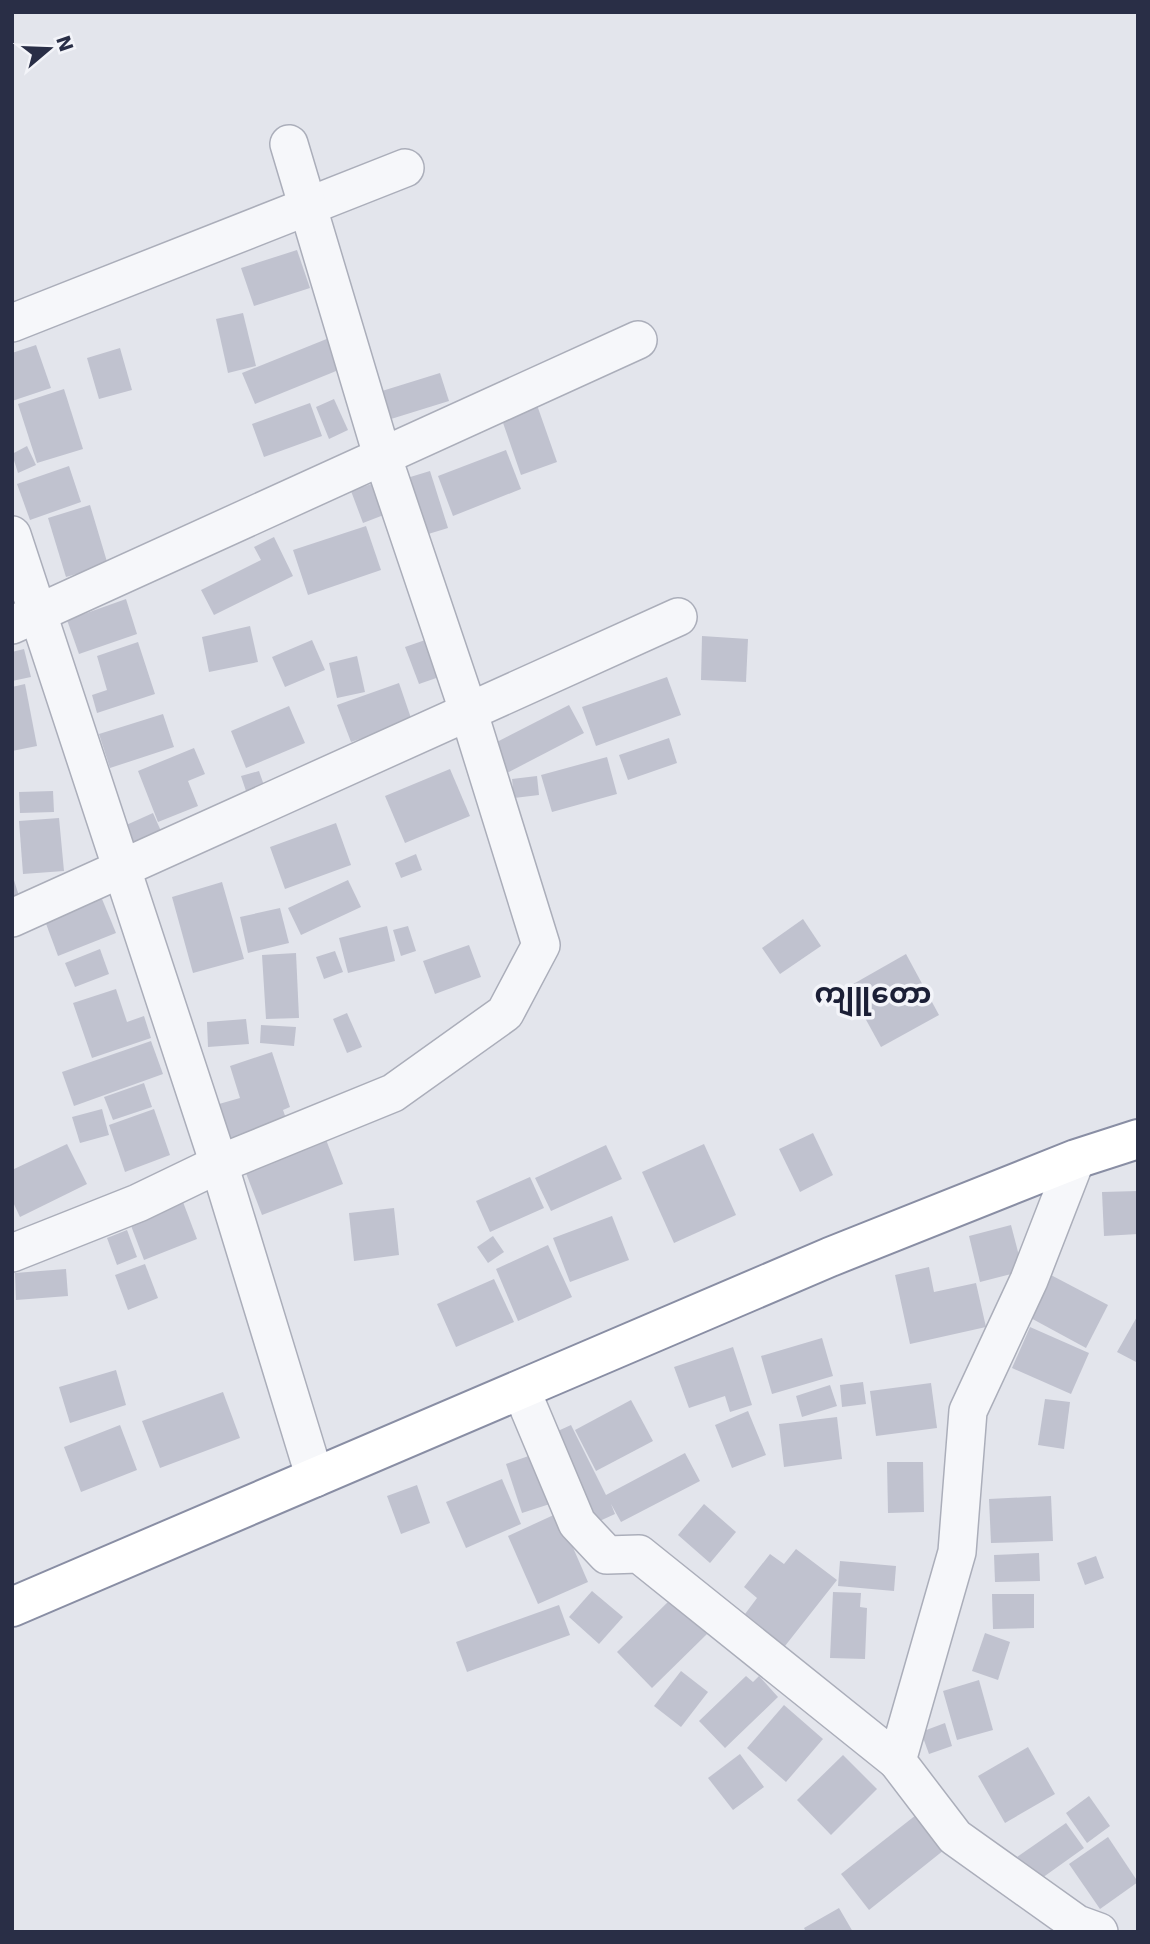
<svg xmlns="http://www.w3.org/2000/svg" width="1150" height="1944" font-family="'DejaVu Sans','Noto Sans Myanmar',sans-serif">
  <style>
    .building { fill: #c0c2cf }
    .lines { fill: none; stroke-linecap: round; stroke-linejoin: round }
    .minor-casing { stroke: #abaeba; stroke-width: 40 }
    .highway-casing { stroke: #898ea4; stroke-width: 42 }
    .minor { stroke: #f6f7fa; stroke-width: 37 }
    .highway { stroke: #fff; stroke-width: 38 }
    .labels { text-anchor: middle; dominant-baseline: central; stroke-width: 7; stroke-linejoin: round; paint-order: stroke }
    .quarter-label { font-size: 28px; font-weight: bold; fill: #1b1f36; stroke: #f3f4f9 }
  </style>
  <rect width="100%" height="100%" fill="#e3e5ec"/>
  <g class="building">
    <polygon points="297,250 310,288 254,306 241,268"/>
    <polygon points="243,313 256,366 228,373 216,319"/>
    <polygon points="334,336 346,367 255,404 242,373"/>
    <polygon points="36,345 51,388 12,401 12,353"/>
    <polygon points="120,348 132,390 99,399 87,358"/>
    <polygon points="440,373 449,401 391,419 382,391"/>
    <polygon points="64,389 83,449 37,463 18,404"/>
    <polygon points="334,399 348,430 329,439 316,407"/>
    <polygon points="310,403 322,436 264,457 252,424"/>
    <polygon points="537,405 557,462 521,475 501,417"/>
    <polygon points="27,446 36,465 18,473 12,454"/>
    <polygon points="506,450 521,489 453,516 438,476"/>
    <polygon points="69,466 81,502 30,520 17,484"/>
    <polygon points="430,471 448,528 425,535 407,478"/>
    <polygon points="383,480 394,511 363,523 351,491"/>
    <polygon points="90,505 108,565 66,577 48,518"/>
    <polygon points="366,526 381,570 308,595 293,550"/>
    <polygon points="274,537 293,576 214,615 201,590 261,560 254,547"/>
    <polygon points="126,599 137,634 79,654 67,620"/>
    <polygon points="250,626 258,662 209,672 202,637"/>
    <polygon points="702,636 748,639 746,682 701,680"/>
    <polygon points="431,638 445,675 419,684 405,647"/>
    <polygon points="312,640 325,670 285,687 272,657"/>
    <polygon points="138,642 155,694 97,713 92,695 107,690 97,656"/>
    <polygon points="24,649 31,677 12,681 12,652"/>
    <polygon points="357,656 365,692 337,698 329,663"/>
    <polygon points="667,677 681,715 596,746 582,707"/>
    <polygon points="399,683 412,721 351,742 337,705"/>
    <polygon points="25,684 37,746 12,751 12,687"/>
    <polygon points="569,705 584,733 503,775 489,746"/>
    <polygon points="289,706 305,743 246,768 231,731"/>
    <polygon points="163,714 174,747 110,768 99,734"/>
    <polygon points="669,738 677,763 628,780 619,755"/>
    <polygon points="194,748 205,774 188,781 198,806 158,822 138,771"/>
    <polygon points="607,757 617,794 552,812 541,775"/>
    <polygon points="450,769 470,816 405,843 385,796"/>
    <polygon points="259,771 267,794 249,800 241,776"/>
    <polygon points="537,776 539,795 514,798 512,779"/>
    <polygon points="53,791 54,812 20,813 19,792"/>
    <polygon points="153,813 164,838 135,850 124,826"/>
    <polygon points="59,818 64,871 23,874 19,821"/>
    <polygon points="336,823 351,865 285,889 270,847"/>
    <polygon points="416,854 422,870 401,878 395,863"/>
    <polygon points="12,874 19,896 12,898"/>
    <polygon points="348,880 361,907 301,935 288,908"/>
    <polygon points="222,882 244,959 193,973 172,897"/>
    <polygon points="102,899 116,933 58,956 45,921"/>
    <polygon points="280,908 289,943 248,953 240,917"/>
    <polygon points="803,919 821,946 780,974 762,948"/>
    <polygon points="387,926 395,961 348,973 339,938"/>
    <polygon points="408,926 416,951 401,956 393,930"/>
    <polygon points="469,945 481,977 435,994 423,961"/>
    <polygon points="100,949 109,974 75,987 65,963"/>
    <polygon points="335,951 343,972 324,979 316,957"/>
    <polygon points="296,953 299,1018 266,1019 262,955"/>
    <polygon points="906,954 939,1015 881,1047 848,987"/>
    <polygon points="116,989 127,1022 144,1016 151,1038 92,1058 73,1003"/>
    <polygon points="347,1013 362,1047 347,1053 333,1019"/>
    <polygon points="246,1019 249,1044 208,1047 207,1022"/>
    <polygon points="261,1025 296,1027 294,1046 260,1043"/>
    <polygon points="151,1041 163,1074 74,1106 62,1072"/>
    <polygon points="272,1052 290,1107 283,1110 288,1124 231,1142 219,1104 240,1098 230,1066"/>
    <polygon points="144,1083 152,1107 113,1120 104,1097"/>
    <polygon points="102,1109 109,1135 80,1143 72,1117"/>
    <polygon points="154,1109 170,1155 125,1172 109,1125"/>
    <polygon points="813,1133 833,1175 800,1192 779,1149"/>
    <polygon points="325,1137 343,1184 262,1215 244,1168"/>
    <polygon points="67,1144 87,1184 20,1217 12,1200 12,1170"/>
    <polygon points="704,1144 736,1215 674,1243 642,1172"/>
    <polygon points="606,1145 622,1179 551,1211 535,1178"/>
    <polygon points="530,1177 544,1208 490,1232 476,1201"/>
    <polygon points="1138,1191 1138,1234 1104,1236 1102,1192"/>
    <polygon points="183,1202 197,1239 144,1260 130,1223"/>
    <polygon points="394,1208 399,1255 354,1261 349,1213"/>
    <polygon points="612,1216 629,1260 570,1282 553,1238"/>
    <polygon points="1011,1225 1023,1271 980,1282 969,1236"/>
    <polygon points="127,1230 137,1257 117,1265 107,1238"/>
    <polygon points="493,1236 504,1252 488,1263 477,1247"/>
    <polygon points="548,1245 572,1297 518,1321 496,1269"/>
    <polygon points="145,1264 158,1298 128,1310 115,1275"/>
    <polygon points="929,1267 934,1292 976,1283 986,1327 910,1344 895,1275"/>
    <polygon points="66,1269 68,1296 16,1300 15,1273"/>
    <polygon points="1049,1274 1108,1305 1086,1348 1027,1316"/>
    <polygon points="494,1279 514,1322 456,1347 437,1304"/>
    <polygon points="1138,1315 1138,1363 1117,1352"/>
    <polygon points="1030,1327 1089,1353 1071,1394 1012,1368"/>
    <polygon points="822,1338 833,1376 772,1394 761,1356"/>
    <polygon points="733,1347 752,1405 730,1412 725,1396 689,1408 674,1367"/>
    <polygon points="116,1370 126,1405 70,1423 59,1387"/>
    <polygon points="863,1382 866,1404 842,1407 840,1385"/>
    <polygon points="931,1383 937,1428 876,1436 870,1391"/>
    <polygon points="830,1385 837,1406 802,1417 796,1396"/>
    <polygon points="223,1392 240,1438 160,1468 142,1421"/>
    <polygon points="1045,1399 1070,1402 1064,1449 1038,1445"/>
    <polygon points="631,1400 653,1441 596,1471 575,1430"/>
    <polygon points="748,1411 766,1455 732,1468 715,1425"/>
    <polygon points="837,1417 842,1459 784,1467 779,1424"/>
    <polygon points="120,1425 137,1470 81,1492 64,1447"/>
    <polygon points="571,1425 606,1495 685,1453 700,1481 621,1522 611,1504 615,1514 593,1524 549,1435"/>
    <polygon points="540,1452 556,1502 522,1513 506,1464"/>
    <polygon points="887,1462 923,1462 924,1512 888,1513"/>
    <polygon points="502,1479 521,1524 466,1548 446,1502"/>
    <polygon points="417,1485 430,1523 401,1534 387,1496"/>
    <polygon points="1051,1496 1053,1541 991,1543 989,1499"/>
    <polygon points="704,1504 736,1532 710,1563 678,1535"/>
    <polygon points="558,1513 588,1582 538,1604 508,1536"/>
    <polygon points="796,1549 837,1580 785,1646 745,1614 757,1598 744,1587 770,1554 784,1564"/>
    <polygon points="1039,1553 1040,1581 995,1582 994,1555"/>
    <polygon points="1096,1556 1104,1578 1085,1585 1077,1563"/>
    <polygon points="840,1561 896,1566 894,1591 838,1586"/>
    <polygon points="592,1591 623,1617 599,1644 569,1617"/>
    <polygon points="833,1592 861,1593 860,1607 867,1608 865,1659 830,1658"/>
    <polygon points="992,1594 1034,1594 1034,1628 993,1629"/>
    <polygon points="672,1598 707,1634 652,1688 617,1652"/>
    <polygon points="559,1605 570,1635 467,1672 456,1642"/>
    <polygon points="985,1633 1010,1642 998,1680 972,1671"/>
    <polygon points="681,1671 708,1692 681,1727 654,1706"/>
    <polygon points="746,1676 753,1682 759,1676 778,1697 725,1748 699,1721"/>
    <polygon points="979,1680 993,1730 957,1740 943,1691"/>
    <polygon points="784,1705 823,1739 786,1782 747,1748"/>
    <polygon points="945,1723 952,1746 929,1754 921,1732"/>
    <polygon points="1028,1747 1055,1794 1005,1823 978,1776"/>
    <polygon points="740,1754 764,1787 733,1810 708,1778"/>
    <polygon points="843,1755 877,1789 831,1835 797,1800"/>
    <polygon points="1089,1796 1110,1826 1087,1843 1066,1813"/>
    <polygon points="916,1815 944,1850 869,1910 841,1874"/>
    <polygon points="1066,1823 1084,1848 1035,1883 1017,1857"/>
    <polygon points="1108,1837 1138,1882 1100,1909 1069,1864"/>
    <polygon points="839,1908 853,1932 806,1932 804,1928"/>
  </g>
  <g class="lines">
    <g class="minor-casing">
      <g id="minor">
        <polyline points="12,323 405,168"/>
        <polyline points="12,535 219,1164 315,1478"/>
        <polyline points="12,625 638,340"/>
        <polyline points="12,918 678,617"/>
        <polyline points="1076,1159 1029,1280 968,1411 957,1552 897,1761 955,1837 1077,1924 1099,1932"/>
        <polyline points="12,1253 138,1203 219,1164 393,1093 505,1013 541,945 468,710 382,455 289,144"/>
        <polyline points="522,1392 577,1523 607,1555 639,1554 897,1761"/>
      </g>
    </g>
    <g class="highway-casing">
      <polyline id="highway" points="12,1607 830,1257 1076,1159 1138,1139"/>
    </g>
    <use href="#minor" class="minor"/>
    <use href="#highway" class="highway"/>
  </g>
  <g class="labels">
    <g class="quarter-label">
      <text x="873" y="993">ကျူတော</text>
    </g>
  </g>
  <rect width="1150" height="1944" fill="none" stroke="#292e46" stroke-width="28"/>
  <g transform="translate(49 49) rotate(71)" stroke="#f3f4f9" stroke-width="5" paint-order="stroke">
  <path d="M0-5L12 26L0 18L-12 26Z" fill="#292e46"/>
  <text y="-10" font-size="19" font-weight="bold" text-anchor="middle" fill="#292e46">N</text>
  </g>
</svg>
